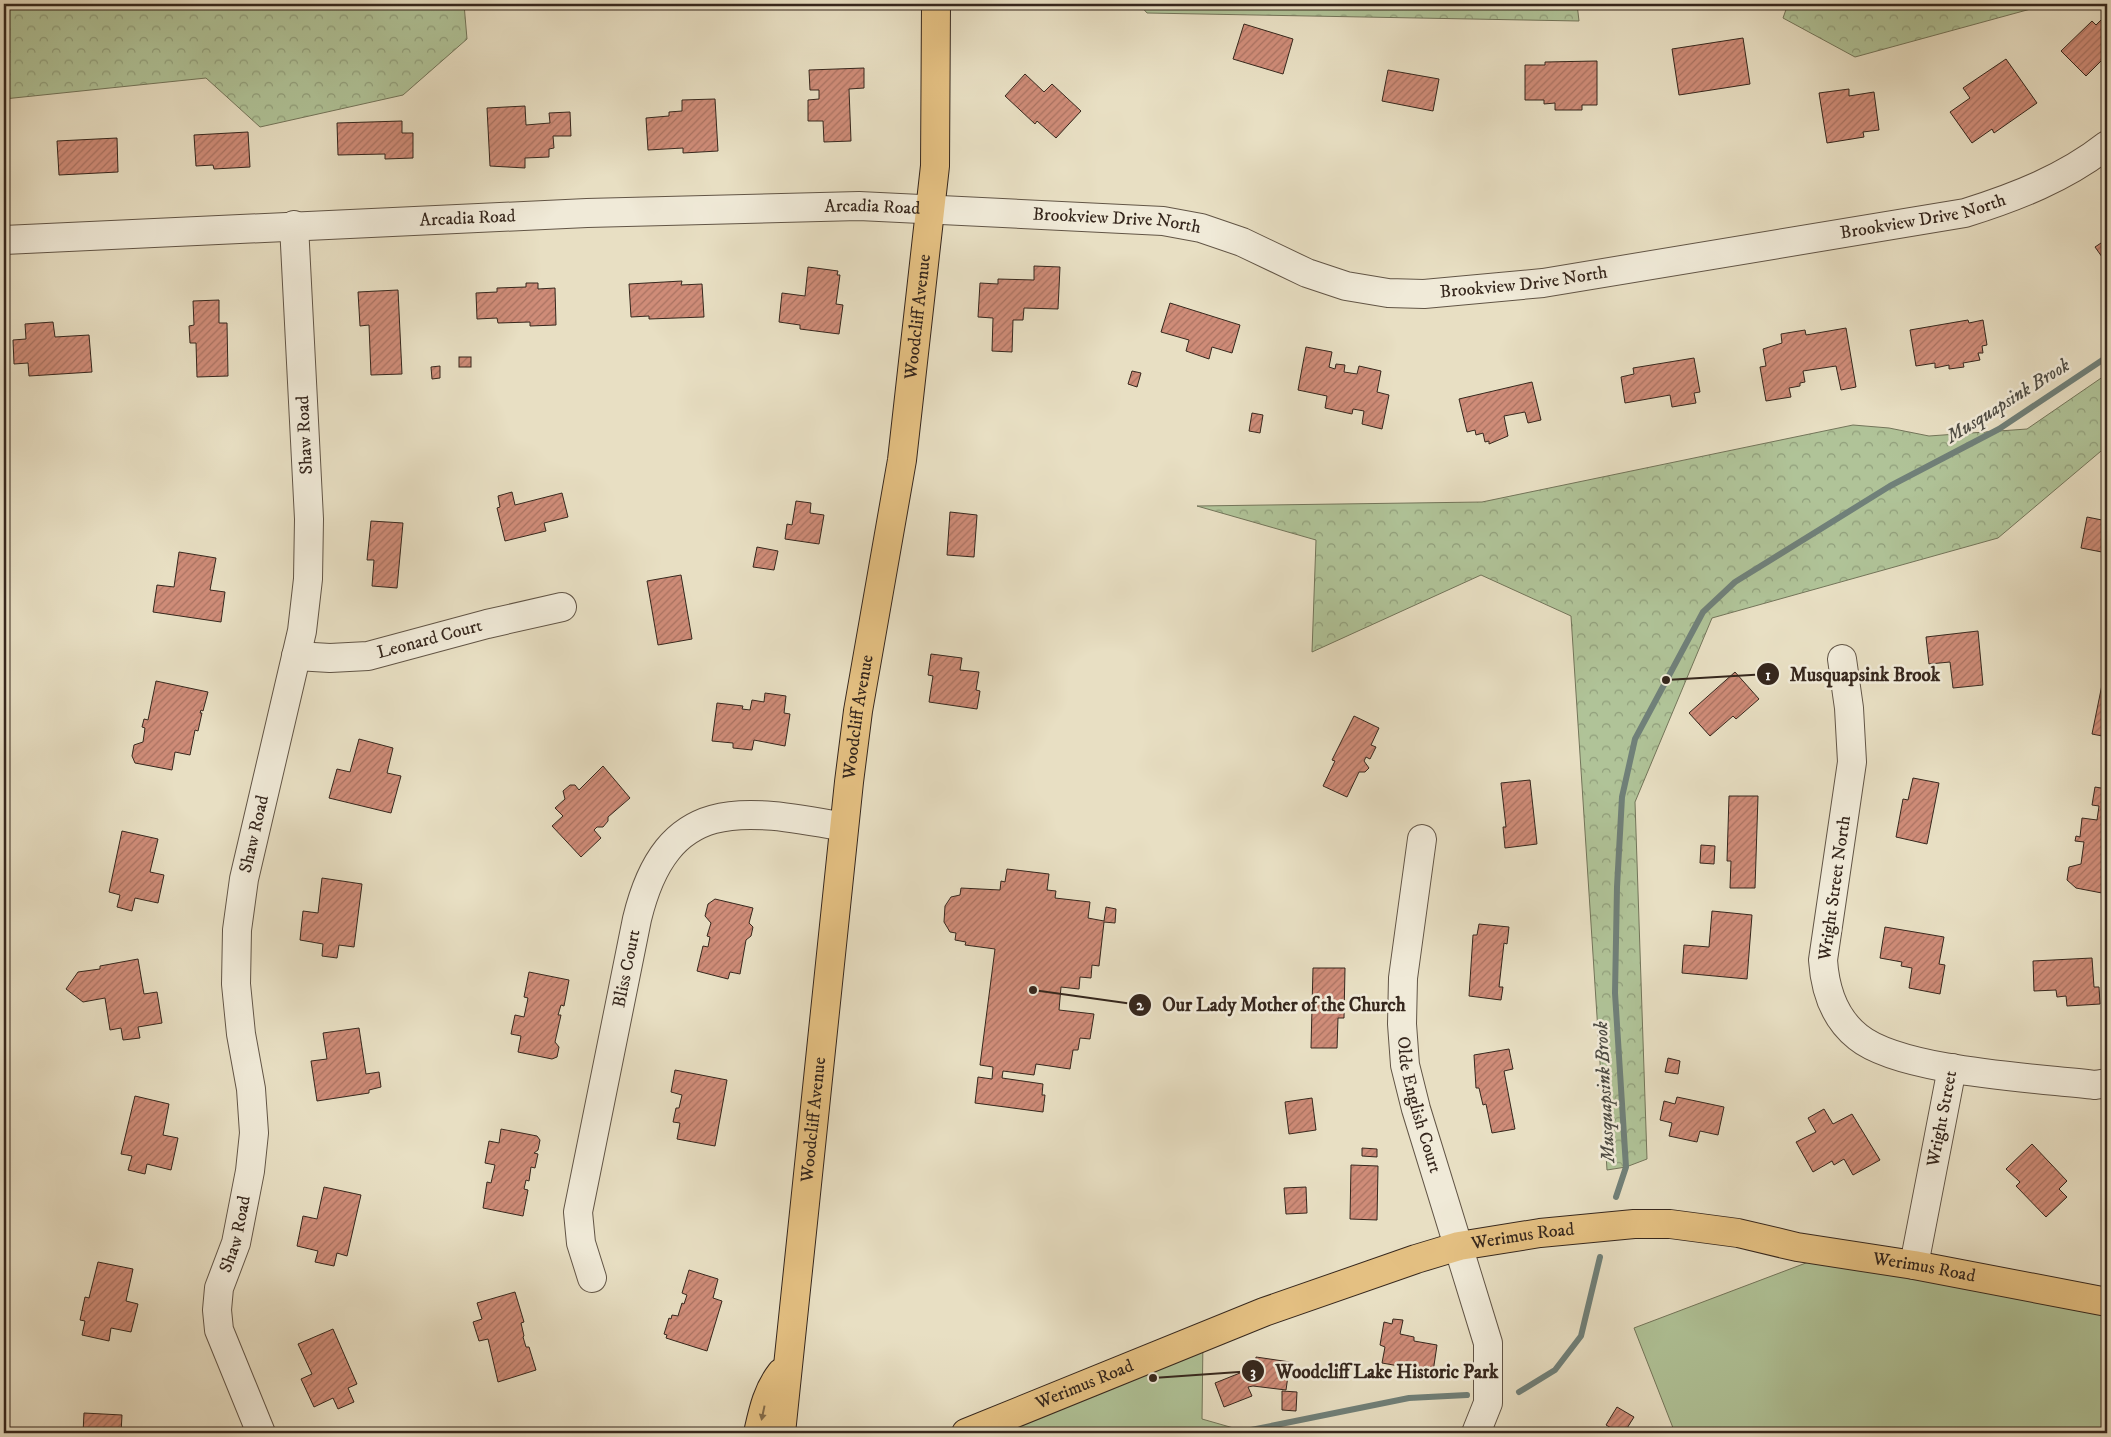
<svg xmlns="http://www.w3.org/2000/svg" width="2111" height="1437" font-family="'IM FELL DW Pica',serif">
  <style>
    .green { fill: #b0c398; stroke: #73755a }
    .forest { fill: url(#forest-crowns); stroke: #73755a }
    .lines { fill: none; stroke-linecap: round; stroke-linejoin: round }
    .stream { stroke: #708079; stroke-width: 6 }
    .building { fill: url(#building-hatch); stroke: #36271d }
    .minor-casing { stroke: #625546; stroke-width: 30 }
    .major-casing { stroke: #36271d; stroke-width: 30 }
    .minor { stroke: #f0ead8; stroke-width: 28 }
    .major { stroke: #e4c082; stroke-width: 28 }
    .oneway { fill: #846c4a }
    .labels { text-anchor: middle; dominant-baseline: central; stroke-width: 5; stroke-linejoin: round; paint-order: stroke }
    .street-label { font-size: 18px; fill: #36271d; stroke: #f0ead8 }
    .water-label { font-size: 19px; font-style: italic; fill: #4e4c44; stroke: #f0ead8 }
    .leader { fill: none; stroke: #36271d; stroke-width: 2 }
    .callout-dot { fill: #36271d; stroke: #f0ead8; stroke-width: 2 }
    .mark-label { font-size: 15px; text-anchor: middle; font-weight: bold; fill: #fff }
    .callout-label { font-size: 19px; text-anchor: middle; font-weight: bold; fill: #36271d; stroke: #f0ead8; stroke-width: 5; stroke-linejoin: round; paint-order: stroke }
  </style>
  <defs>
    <pattern id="forest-crowns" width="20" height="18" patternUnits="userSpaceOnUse" patternTransform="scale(1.25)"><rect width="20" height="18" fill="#b0c398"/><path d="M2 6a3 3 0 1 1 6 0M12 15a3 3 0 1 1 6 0" fill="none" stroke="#909e7b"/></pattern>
    <pattern id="building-hatch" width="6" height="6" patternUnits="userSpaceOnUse" patternTransform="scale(1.25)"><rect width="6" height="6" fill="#cf8c78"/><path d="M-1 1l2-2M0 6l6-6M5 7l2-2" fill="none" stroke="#a97262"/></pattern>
  </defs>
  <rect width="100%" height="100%" fill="#e8dfc3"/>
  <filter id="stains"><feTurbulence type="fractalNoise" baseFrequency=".004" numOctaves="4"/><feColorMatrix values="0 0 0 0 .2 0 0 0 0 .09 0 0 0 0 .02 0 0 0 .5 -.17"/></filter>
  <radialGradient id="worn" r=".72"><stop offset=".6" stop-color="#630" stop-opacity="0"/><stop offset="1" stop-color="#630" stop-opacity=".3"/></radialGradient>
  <g class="green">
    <polygon points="1835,1252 2107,1302 2107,1433 1675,1433 1634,1328"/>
    <polygon points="1203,1338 1202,1419 1251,1433 966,1433"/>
  </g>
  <g class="forest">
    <polygon points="4,4 464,4 467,39 403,95 260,127 206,78 4,99"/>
    <polygon points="1139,4 1577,4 1579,21 1147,13"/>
    <polygon points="1788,4 2040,4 2038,7 1855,57 1783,18"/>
    <polygon points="2107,374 2107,446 1998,538 1712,618 1635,802 1647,1159 1626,1167 1607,1170 1571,616 1481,575 1312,652 1316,540 1197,506 1482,502 1853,425 1889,428 1929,436 2027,429"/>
  </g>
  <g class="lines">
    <g class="stream">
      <polyline points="1616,1197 1626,1167 1615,993 1617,887 1622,797 1635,739 1703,612 1735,582 1890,486 1999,429 2107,357"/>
      <polyline points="1519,1392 1555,1370 1581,1336 1600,1257"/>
      <polyline points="1236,1433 1409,1398 1467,1395"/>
    </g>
  </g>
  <g class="building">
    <polygon points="782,4 857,4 857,5 794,8 794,4"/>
    <polygon points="2107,14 2107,55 2086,76 2061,51 2092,21 2096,25"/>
    <polygon points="1244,24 1293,39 1283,74 1233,59"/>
    <polygon points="1743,38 1750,84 1679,95 1672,49"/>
    <polygon points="2006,59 2037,103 1994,133 1992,129 1972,143 1950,112 1970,98 1963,88"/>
    <polygon points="1597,61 1597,105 1582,105 1582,110 1555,110 1555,103 1544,104 1544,100 1525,100 1525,65 1545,65 1545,62"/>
    <polygon points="864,68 864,88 849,89 851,141 824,142 823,121 808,121 808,100 819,99 819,90 810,90 809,70"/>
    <polygon points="1388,70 1439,79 1433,111 1382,101"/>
    <polygon points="1025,74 1044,92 1052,84 1081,111 1056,138 1037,121 1035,124 1005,96"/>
    <polygon points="1849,89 1849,96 1874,92 1879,130 1863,132 1864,137 1827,143 1819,93"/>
    <polygon points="715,99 718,151 683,153 683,148 648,150 646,118 669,116 669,112 682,111 682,100"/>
    <polygon points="525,106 526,125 550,123 549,113 570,112 571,136 553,136 554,148 549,149 549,157 525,158 525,168 490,166 487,108"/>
    <polygon points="402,121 402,133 413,133 413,158 385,159 385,154 338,155 337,123"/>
    <polygon points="248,132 250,167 214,169 213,165 196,166 194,135"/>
    <polygon points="117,138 118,172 59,175 57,141"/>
    <polygon points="2107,239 2107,264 2095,247"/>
    <polygon points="1034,266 1060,267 1058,309 1024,308 1023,320 1013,320 1012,352 992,351 993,318 978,317 980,283 998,284 998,279 1034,280"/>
    <polygon points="808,267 838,271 837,275 840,275 836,304 843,305 839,334 800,329 800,325 779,322 782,293 805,296"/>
    <polygon points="682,281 681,285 702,284 704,317 649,319 649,316 631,317 629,284"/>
    <polygon points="526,283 538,283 538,289 555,288 556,325 530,326 530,322 498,323 497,318 477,319 476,293 497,292 497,288 526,287"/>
    <polygon points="398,290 402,374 371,375 369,325 360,326 358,292"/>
    <polygon points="219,300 219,323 227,323 228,376 197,377 196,343 190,343 189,326 194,325 193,301"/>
    <polygon points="1170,303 1240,325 1232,353 1212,347 1209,359 1186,351 1189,340 1161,332"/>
    <polygon points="1968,320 1969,323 1983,320 1987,345 1982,346 1983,353 1978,353 1980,360 1963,363 1964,367 1949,369 1949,365 1935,368 1935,363 1916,366 1910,330"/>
    <polygon points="53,322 55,337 89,335 92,372 29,376 28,363 14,364 13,340 26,339 25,324"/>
    <polygon points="1846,328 1856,387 1841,390 1836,366 1803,371 1805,382 1800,383 1800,386 1789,388 1791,397 1766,401 1760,367 1766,366 1763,349 1782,343 1781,334 1805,330 1806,335"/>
    <polygon points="1306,347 1332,352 1329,367 1335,369 1336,364 1345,365 1344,372 1357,374 1359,366 1381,371 1377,392 1389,395 1382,429 1362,424 1364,411 1353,409 1352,414 1325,408 1327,396 1298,390"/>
    <rect x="459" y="357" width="12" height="10"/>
    <polygon points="1694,358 1700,392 1694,393 1696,403 1672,407 1670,395 1625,403 1621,377 1634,374 1633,368"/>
    <polygon points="440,366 440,378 432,379 431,367"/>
    <polygon points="1132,371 1141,373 1137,387 1128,384"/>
    <polygon points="1532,382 1541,420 1528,423 1525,412 1504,416 1508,436 1489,444 1489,441 1485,442 1483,433 1476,435 1475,430 1467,432 1459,399"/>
    <polygon points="1252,413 1263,415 1260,433 1249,431"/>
    <polygon points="512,492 515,505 562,493 568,517 544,523 546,531 505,541 497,508 500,507 498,496"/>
    <polygon points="796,501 811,503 810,513 824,515 819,544 785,539 787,524 792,525"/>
    <polygon points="950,512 977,515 974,557 947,555"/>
    <polygon points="2087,517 2107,521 2107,553 2081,548"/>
    <polygon points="371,521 403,523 397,588 372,586 374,560 367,560"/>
    <polygon points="757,547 778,551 774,570 753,567"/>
    <polygon points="179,552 216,558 210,590 225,592 221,622 153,612 157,585 174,587"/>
    <polygon points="681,575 692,639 658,645 647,581"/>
    <polygon points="1978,631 1983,685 1953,688 1950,662 1929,664 1926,637"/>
    <polygon points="931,654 962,658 960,670 979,672 976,690 980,691 977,709 929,702 933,676 928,675"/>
    <polygon points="2107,660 2107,737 2092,734"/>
    <polygon points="1735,672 1759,699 1736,719 1733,716 1710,736 1689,713"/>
    <polygon points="156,681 208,692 203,711 201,710 200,713 202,713 198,731 195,730 190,755 175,752 172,770 135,763 132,756 134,745 143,742 145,728 142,727 144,719 148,720"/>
    <polygon points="765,693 786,696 784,713 790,714 785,746 754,740 752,750 733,748 733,743 712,741 717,703 743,706 742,709 750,710 752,700 764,702"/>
    <polygon points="1354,716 1379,728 1371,745 1376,747 1370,759 1366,757 1364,761 1369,768 1365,772 1359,772 1347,797 1323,786 1335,761 1332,760"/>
    <polygon points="359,739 393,748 387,773 401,776 391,813 329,798 337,769 350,772"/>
    <polygon points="603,766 630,798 608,817 608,821 603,827 597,827 594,830 601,838 581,857 552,826 563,816 555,808 565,799 563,791 570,785 575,785 579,790"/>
    <polygon points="1913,778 1939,783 1927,844 1896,837 1903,799 1908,800"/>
    <polygon points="1530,780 1537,844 1505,848 1503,827 1506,827 1501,783"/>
    <polygon points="2095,787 2107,789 2107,894 2076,888 2067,880 2069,867 2081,864 2084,842 2075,841 2076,836 2080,837 2082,818 2097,820 2099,806 2092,805"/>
    <polygon points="1729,796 1758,796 1755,888 1730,888 1731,861 1727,861"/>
    <polygon points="122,831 158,839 150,872 164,875 158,903 135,898 132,911 117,907 120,895 109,892"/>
    <polygon points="1701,845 1715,846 1714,864 1700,863"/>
    <polygon points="1007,869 1049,874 1047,890 1056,891 1055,898 1090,902 1088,918 1104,921 1106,907 1116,909 1115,923 1104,922 1099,966 1092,965 1091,978 1080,977 1079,989 1061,987 1059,1010 1094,1014 1090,1039 1080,1038 1078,1050 1073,1050 1070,1069 1036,1064 1034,1075 1003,1071 1002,1078 1043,1084 1042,1095 1045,1095 1043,1112 975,1103 978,1077 992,1079 993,1067 980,1065 995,949 965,945 966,942 955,940 956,933 950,932 944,922 945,906 951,897 960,895 961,888 1000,890 1001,881 1005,882"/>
    <polygon points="322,878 362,884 354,947 339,945 337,958 322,956 323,944 300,940 303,911 318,913"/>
    <polygon points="715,899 753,908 749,923 753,927 751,936 746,940 740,974 730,972 728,979 697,971 703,946 708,947 710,937 707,936 711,923 705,916 708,904"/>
    <polygon points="1712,911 1752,915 1747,979 1682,973 1684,945 1709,947"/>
    <polygon points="1479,924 1509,927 1507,944 1504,943 1499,987 1503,987 1501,1000 1469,996 1473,935 1477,935"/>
    <polygon points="1885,927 1944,937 1939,964 1945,965 1940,994 1909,988 1912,968 1901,966 1902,962 1880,958"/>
    <polygon points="2092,958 2094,987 2099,987 2100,1004 2067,1006 2066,996 2057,997 2056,990 2034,991 2033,961"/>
    <polygon points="138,959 144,994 157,992 162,1023 138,1027 140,1038 123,1040 121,1028 110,1030 105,998 83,1002 66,989 78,972 100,969 100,966"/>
    <polygon points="1313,968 1345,968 1344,1018 1338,1018 1337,1048 1311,1048"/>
    <polygon points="529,972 569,980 564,1006 561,1005 558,1015 561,1015 555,1042 559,1047 557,1057 552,1059 518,1052 521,1036 511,1034 515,1015 524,1017 528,998 524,997"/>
    <polygon points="359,1028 366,1074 379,1072 381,1087 369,1090 369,1093 317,1101 311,1061 327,1059 323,1033"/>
    <polygon points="1509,1049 1513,1069 1504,1071 1515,1129 1492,1133 1486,1104 1483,1105 1479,1088 1476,1088 1474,1055"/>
    <polygon points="1668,1058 1680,1061 1678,1074 1665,1072"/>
    <polygon points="675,1070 727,1080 715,1146 677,1139 680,1123 673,1122 676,1108 679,1108 682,1095 671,1092"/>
    <polygon points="135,1096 169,1104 163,1135 178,1138 171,1170 147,1164 145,1174 128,1170 132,1156 121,1154"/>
    <polygon points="1677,1097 1724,1107 1718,1135 1700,1131 1697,1142 1669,1136 1672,1123 1660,1120 1664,1101 1675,1104"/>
    <polygon points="1312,1098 1316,1130 1289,1134 1285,1102"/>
    <polygon points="1824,1109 1833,1124 1852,1114 1880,1160 1853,1175 1844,1159 1834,1165 1832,1161 1813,1172 1796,1142 1816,1132 1808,1118"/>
    <polygon points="501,1129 537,1136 540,1140 538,1150 534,1153 538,1154 535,1168 531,1167 529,1181 526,1180 524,1189 528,1190 523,1216 483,1208 487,1182 491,1183 495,1165 485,1163 489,1141 499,1143"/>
    <polygon points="2032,1144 2067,1181 2059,1189 2067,1197 2046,1217 2016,1186 2020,1182 2006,1169"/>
    <polygon points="1362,1148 1377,1149 1377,1157 1362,1156"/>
    <polygon points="1351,1165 1378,1166 1377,1220 1350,1219"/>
    <polygon points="324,1187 361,1195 347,1256 337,1253 334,1266 315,1262 318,1251 297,1246 303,1216 317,1219"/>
    <polygon points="1306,1187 1307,1213 1286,1214 1284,1188"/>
    <polygon points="98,1262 133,1269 126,1301 138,1304 131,1332 111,1328 109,1341 82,1335 85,1321 80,1320 85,1297 89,1298"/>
    <polygon points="689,1270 718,1279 713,1298 722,1301 707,1351 666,1338 667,1335 664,1334 669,1318 671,1319 672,1315 678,1316 682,1303 684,1304 687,1295 682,1293"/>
    <polygon points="515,1292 524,1322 521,1323 524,1336 523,1337 526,1347 529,1347 536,1370 498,1382 488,1339 479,1341 473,1322 482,1319 477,1303"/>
    <polygon points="1393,1319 1403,1320 1400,1334 1414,1337 1414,1341 1437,1345 1433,1372 1382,1363 1385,1347 1380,1345 1384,1322 1392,1324"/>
    <polygon points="333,1329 357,1384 348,1388 354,1402 338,1409 333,1398 314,1407 301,1379 312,1374 298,1344"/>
    <polygon points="1256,1357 1290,1362 1286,1390 1253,1386 1248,1387 1252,1396 1224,1407 1215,1383 1255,1367"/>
    <polygon points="1282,1391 1297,1392 1296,1411 1282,1410"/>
    <polygon points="1617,1407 1634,1417 1624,1433 1620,1433 1606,1425"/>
    <polygon points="84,1413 122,1415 121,1433 83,1433"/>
  </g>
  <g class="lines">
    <g class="minor-casing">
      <g id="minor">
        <path id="s1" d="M4,240L587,213L859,206L1163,221L1201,228L1242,242L1307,273L1346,286L1388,293L1424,294L1543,283L1965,213C2016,197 2065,178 2107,145"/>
        <path id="s2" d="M296,656L330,658L368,656L487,624L562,607"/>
        <path d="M1842,659L1849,708L1852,762L1823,960C1825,990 1834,1018 1858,1037C1901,1072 2038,1078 2095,1085L2107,1083"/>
        <path id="s3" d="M1422,839L1403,978L1402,1024L1405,1065L1416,1109L1488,1343V1403L1476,1433"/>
        <path id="s4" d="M1914,1265L1952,1068"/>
        <path id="s5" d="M592,1278L581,1243L578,1212L637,919C667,795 741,808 844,827"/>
        <path id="s6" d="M261,1433L219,1330L217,1310L219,1288L236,1243L250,1171L254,1133L251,1089L241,1034L236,984L237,930L244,879L302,631L308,579L309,519L294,225"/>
      </g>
    </g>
    <g class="major-casing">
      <g id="major">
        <path d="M758,1433C763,1411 767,1391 781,1373"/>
        <path id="s7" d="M781,1433L849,782L858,711L902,460L935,166L936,4"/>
        <path id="s8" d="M966,1433L1264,1312L1416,1259L1459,1246L1540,1233L1634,1224H1670L1738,1233L1797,1247L1914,1265L2107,1302"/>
      </g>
    </g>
    <use href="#minor" class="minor"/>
    <use href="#major" class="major"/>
  </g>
  <defs><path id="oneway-solid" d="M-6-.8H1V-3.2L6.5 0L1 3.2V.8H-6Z" transform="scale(1.25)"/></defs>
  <use class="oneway" href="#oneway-solid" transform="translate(763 1413) rotate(102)"/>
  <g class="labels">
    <g class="street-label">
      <text stroke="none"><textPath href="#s1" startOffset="869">Arcadia Road</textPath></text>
      <text stroke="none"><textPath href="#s1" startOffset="1939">Brookview Drive North</textPath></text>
      <text stroke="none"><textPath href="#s1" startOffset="464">Arcadia Road</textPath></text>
      <text stroke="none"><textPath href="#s1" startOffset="1114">Brookview Drive North</textPath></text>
      <text stroke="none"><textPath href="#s1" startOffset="1534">Brookview Drive North</textPath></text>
      <text stroke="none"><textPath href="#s7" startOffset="1125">Woodcliff Avenue</textPath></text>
      <text transform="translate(305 435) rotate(-93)">Shaw Road</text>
      <text stroke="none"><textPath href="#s2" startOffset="136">Leonard Court</textPath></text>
      <text stroke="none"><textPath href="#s7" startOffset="720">Woodcliff Avenue</textPath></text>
      <text stroke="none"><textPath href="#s6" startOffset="615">Shaw Road</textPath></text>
      <text transform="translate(1835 888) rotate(-82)">Wright Street North</text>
      <text stroke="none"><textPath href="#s5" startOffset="316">Bliss Court</textPath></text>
      <text stroke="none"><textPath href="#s3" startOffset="269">Olde English Court</textPath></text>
      <text stroke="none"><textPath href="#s7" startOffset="315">Woodcliff Avenue</textPath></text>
      <text stroke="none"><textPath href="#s4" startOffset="149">Wright Street</textPath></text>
      <text stroke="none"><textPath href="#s6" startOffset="210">Shaw Road</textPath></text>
      <text stroke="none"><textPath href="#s8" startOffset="592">Werimus Road</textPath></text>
      <text stroke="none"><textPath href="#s8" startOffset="998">Werimus Road</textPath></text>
      <text stroke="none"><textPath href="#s8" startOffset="128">Werimus Road</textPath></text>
    </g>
    <g class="water-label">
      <text transform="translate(2008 401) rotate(-32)">Musquapsink Brook</text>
      <text transform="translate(1605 1092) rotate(-93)">Musquapsink Brook</text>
    </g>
  </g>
  <path class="leader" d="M1666 680L1768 674M1033 990L1140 1005M1153 1378L1253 1371"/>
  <g class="callout-dot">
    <circle cx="1666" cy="680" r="5"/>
    <circle cx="1033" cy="990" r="5"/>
    <circle cx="1153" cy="1378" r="5"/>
    <circle cx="1768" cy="674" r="12"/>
    <circle cx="1140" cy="1005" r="12"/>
    <circle cx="1253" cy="1371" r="12"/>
  </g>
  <g class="mark-label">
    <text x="1768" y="680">1</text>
    <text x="1140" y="1010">2</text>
    <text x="1253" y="1377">3</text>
  </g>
  <g class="callout-label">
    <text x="1865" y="681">Musquapsink Brook</text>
    <text x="1284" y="1011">Our Lady Mother of the Church</text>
    <text x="1387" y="1378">Woodcliff Lake Historic Park</text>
  </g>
  <rect width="2111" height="1437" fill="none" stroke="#e8dfc3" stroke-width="20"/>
  <rect x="5" y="5" width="2101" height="1427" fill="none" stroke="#36271d" stroke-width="2.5"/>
  <rect x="10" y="10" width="2091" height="1417" fill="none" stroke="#36271d"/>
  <rect width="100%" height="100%" filter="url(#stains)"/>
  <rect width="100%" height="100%" fill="url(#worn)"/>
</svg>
